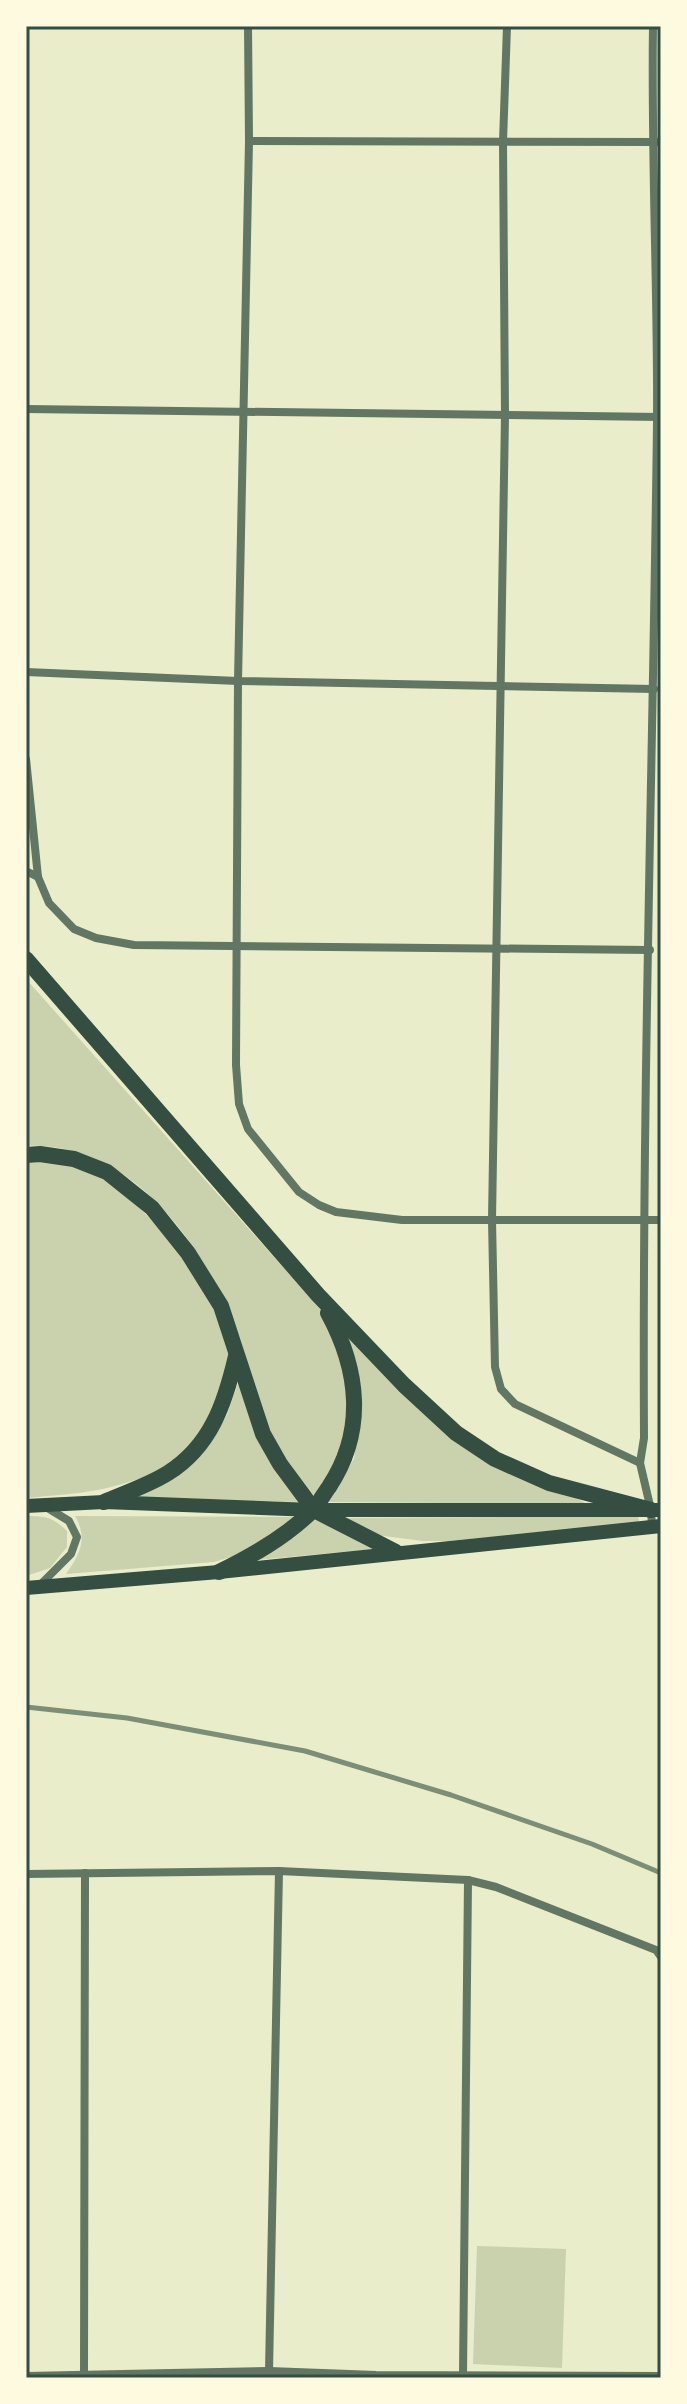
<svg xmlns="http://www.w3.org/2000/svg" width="687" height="2404" font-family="'Source Serif 4',serif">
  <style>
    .green { fill: #cad2ad }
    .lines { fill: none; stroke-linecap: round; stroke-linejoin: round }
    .minor { stroke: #617663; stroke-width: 8 }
    .secondary { stroke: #344e41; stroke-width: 14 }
    .trunk { stroke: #344e41; stroke-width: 16 }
    .rail { stroke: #7c8e77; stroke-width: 5 }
    .neatline { fill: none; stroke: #344e41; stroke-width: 3 }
  </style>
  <rect width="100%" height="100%" fill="#e9edc9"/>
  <g class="green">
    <path d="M26,979L321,1310C341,1350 361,1404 344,1448C338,1464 324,1481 315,1496C297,1480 277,1455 267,1433C254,1403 251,1369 240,1338C206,1248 134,1141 26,1146Z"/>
    <path d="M26,1160C41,1162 60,1160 75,1164C132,1181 222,1293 228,1352C231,1386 199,1443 173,1464C167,1468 158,1471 151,1474C108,1492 72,1494 26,1498Z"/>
    <polygon points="344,1332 424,1413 587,1504 325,1502 354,1459 360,1418"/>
    <polygon points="238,1383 254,1431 300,1502 131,1497 209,1445 227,1415"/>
    <path d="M26,1516C45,1516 53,1517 67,1531V1547L50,1568L26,1576Z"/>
    <path d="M75,1516L294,1517L248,1552L214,1562L66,1574C80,1554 88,1539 75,1516Z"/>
    <polygon points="638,1516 639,1522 450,1541 423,1541 376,1535 347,1518"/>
    <polygon points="314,1517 374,1549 257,1560"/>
    <polygon points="477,2246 566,2249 562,2368 473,2364"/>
  </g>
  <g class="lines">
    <g class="minor">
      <polyline points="248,26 249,141 238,681 236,1065 239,1104 248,1129 299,1192 319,1205 336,1212 402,1220 661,1220"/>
      <polyline points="507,26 503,142 505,415 492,1220 495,1367 501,1389 515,1404 640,1463"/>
      <polyline points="249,141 661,142"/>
      <polyline points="26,409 661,417"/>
      <polyline points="26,672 238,681 654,689"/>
      <polyline points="26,759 38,877 49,903 74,929 96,938 134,945 650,950"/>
      <polyline points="26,871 38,877"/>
      <path d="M652,1526L651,1510L640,1463L644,1438C642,1100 653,761 657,423C658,291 651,158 653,26"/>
      <polyline points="40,1585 71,1554 77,1537 69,1521 46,1507"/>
      <polyline points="26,1874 279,1871 468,1880 496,1887 656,1950 661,1957"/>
      <polyline points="269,2371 279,1871"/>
      <polyline points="84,2373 85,1873"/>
      <polyline points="463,2375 468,1880"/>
      <polyline points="26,2376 269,2371 376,2375 661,2376"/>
    </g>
    <g class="secondary">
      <polyline points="26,1506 104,1502 314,1510 661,1510"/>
      <polyline points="26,1588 219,1572 661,1526"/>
    </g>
    <g class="trunk">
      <polyline points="26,959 318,1295 404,1385 456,1433 495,1459 549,1483 651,1510"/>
      <polyline points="26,1155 40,1154 74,1159 107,1172 152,1208 188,1253 221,1306 263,1434 280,1464 314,1510 396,1552"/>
      <path d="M104,1502C125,1493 149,1485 168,1473C211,1446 225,1403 236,1356"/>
      <path d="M219,1572C252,1556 284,1538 311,1512C318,1505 323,1495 329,1487C366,1431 359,1370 328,1313"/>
    </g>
    <polyline class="rail" points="26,1707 127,1718 305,1751 451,1795 592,1844 661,1873"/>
  </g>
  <rect width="687" height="2404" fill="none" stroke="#fefae0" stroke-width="56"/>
  <rect x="28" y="28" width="631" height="2348" class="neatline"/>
</svg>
